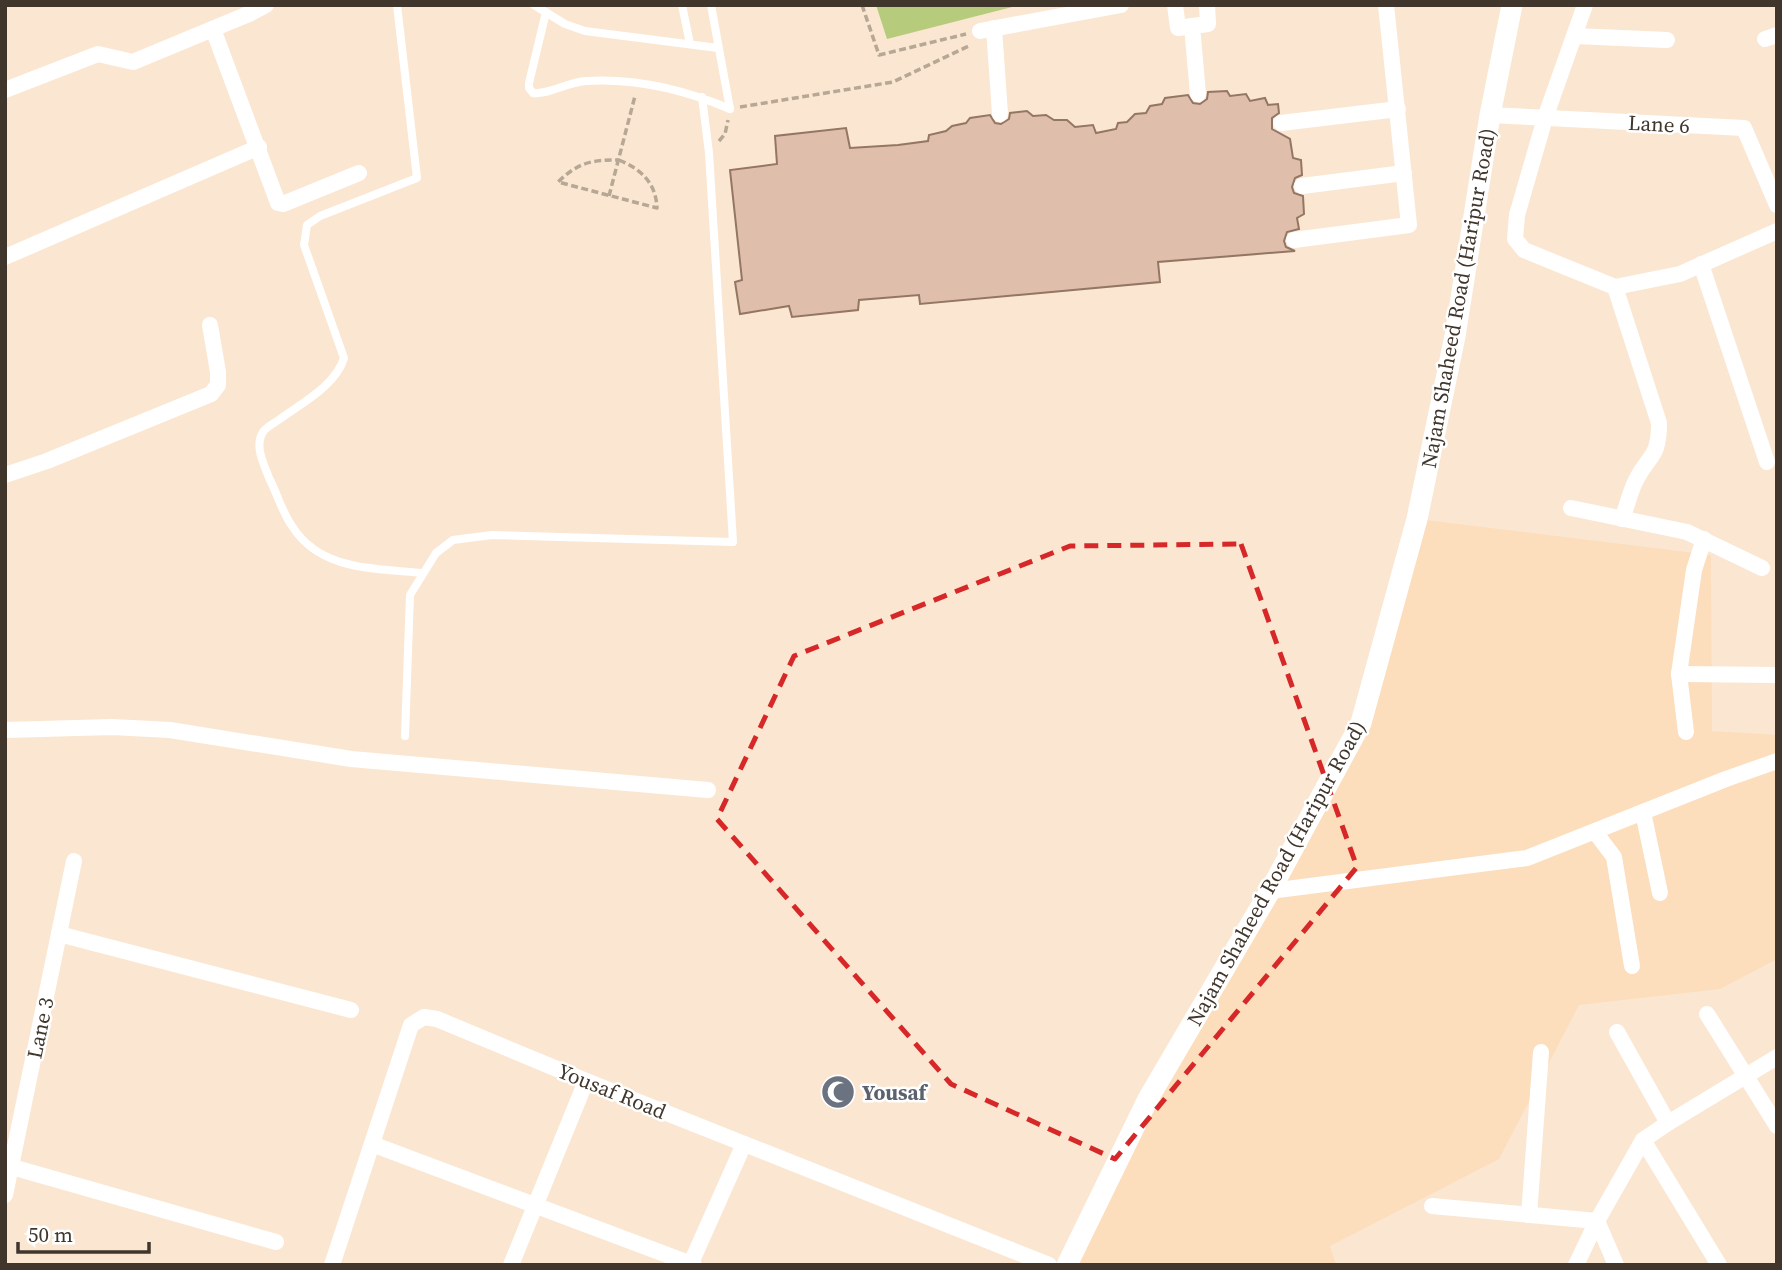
<svg xmlns="http://www.w3.org/2000/svg" width="1782" height="1270" font-family="'Source Serif 4',serif">
  <style>
    .built { fill: #fcddbc }
    .green { fill: #b6cb7b }
    .building { fill: #dfbfac; stroke: #947664; stroke-width: 2 }
    .lines { fill: none; stroke-linecap: round; stroke-linejoin: round }
    .path { stroke: #b7a795; stroke-width: 3.5; stroke-dasharray: 7 3.5; stroke-linecap: butt }
    .service { stroke: #fff; stroke-width: 8 }
    .minor { stroke: #fff; stroke-width: 16 }
    .secondary { stroke: #fff; stroke-width: 21 }
    .marked { fill: none; stroke: #d62828; stroke-width: 5; stroke-dasharray: 14 9; stroke-linejoin: round }
    .labels { text-anchor: middle; dominant-baseline: central; stroke-width: 5; stroke-linejoin: round; paint-order: stroke }
    .street-label { font-size: 21px; fill: #40362c; stroke: #fff }
    .worship-label { font-size: 21px; font-weight: bold; fill: #5b616d; stroke: #fff; text-anchor: start }
  </style>
  <rect width="100%" height="100%" fill="#fbe7d1"/>
  <polygon class="built" points="1417,519 1711,555 1712,731 1777,735 1777,959 1720,989 1579,1005 1499,1159 1330,1246 1336,1265 1068,1265 1364,724"/>
  <polygon class="green" points="876,5 1020,5 887,39"/>
  <polygon class="building" points="1227,91 1230,96 1246,94 1250,101 1265,98 1268,105 1278,104 1279,113 1272,118 1272,129 1290,139 1293,158 1301,160 1302,175 1295,178 1292,187 1294,193 1303,196 1304,214 1297,218 1299,229 1287,232 1284,241 1286,247 1295,251 1158,262 1160,282 920,304 919,295 859,300 858,310 792,317 789,306 740,314 735,282 742,280 730,170 777,164 775,136 846,128 850,148 898,145 928,141 929,135 946,131 952,126 966,123 970,118 990,115 995,123 1001,124 1009,119 1010,113 1027,111 1033,116 1046,115 1054,120 1067,120 1075,127 1093,125 1096,133 1116,129 1118,123 1127,122 1135,114 1146,113 1150,106 1162,104 1165,98 1188,95 1193,103 1200,104 1207,99 1208,92"/>
  <g class="lines">
    <g class="path">
      <polyline points="862,5 879,55 966,34"/>
      <polyline points="740,107 893,82 971,45"/>
      <polyline points="719,141 725,134 728,120"/>
      <path d="M619,160C641,169 656,183 657,208L558,182C579,162 591,160 619,160Z"/>
      <polyline points="609,196 635,96"/>
    </g>
    <g class="service">
      <path d="M397,5L417,178L320,216L307,225L304,245L344,358C336,385 302,403 280,419C275,423 266,427 263,432C254,446 264,464 269,478C277,493 282,512 292,526C320,571 375,568 421,573"/>
      <polyline points="534,5 565,24 585,31 718,48"/>
      <polyline points="682,5 690,44"/>
      <polyline points="711,5 730,109"/>
      <path d="M546,12L529,83V88L533,93C547,95 569,82 586,81C635,78 685,90 730,109"/>
      <polyline points="405,736 410,595 436,553 453,540 492,535 733,542 709,153 702,97"/>
    </g>
    <g class="minor">
      <polyline points="1175,5 1178,28 1208,24 1207,5"/>
      <polyline points="1585,5 1545,118 1517,215 1515,239 1524,250 1615,287 1680,274 1777,231"/>
      <polyline points="1192,26 1198,94"/>
      <polyline points="994,28 1000,114"/>
      <polyline points="213,29 278,203 283,204 359,173"/>
      <polyline points="980,31 1121,5"/>
      <polyline points="1575,36 1667,40"/>
      <polyline points="1765,39 1777,35"/>
      <polyline points="5,90 98,54 133,62 251,13 266,5"/>
      <polyline points="1490,115 1744,128 1777,205"/>
      <polyline points="1281,123 1398,109"/>
      <polyline points="1302,186 1404,173"/>
      <polyline points="1294,240 1409,225 1386,5"/>
      <polyline points="5,257 259,147"/>
      <polyline points="1701,264 1767,462"/>
      <path d="M1615,287L1659,423C1659,459 1649,454 1636,480C1630,492 1627,506 1622,519"/>
      <polyline points="5,475 47,461 211,394 218,385 218,372 210,325"/>
      <polyline points="1571,508 1687,532 1762,568"/>
      <polyline points="1679,674 1777,675"/>
      <polyline points="5,730 112,727 170,730 351,759 708,790"/>
      <polyline points="1686,732 1679,674 1694,570 1704,539"/>
      <polyline points="1643,812 1660,893"/>
      <polyline points="1595,832 1614,857 1632,966"/>
      <polyline points="1270,891 1527,858 1726,779 1777,761"/>
      <polyline points="59,934 351,1010"/>
      <polyline points="1707,1014 1777,1126"/>
      <polyline points="1617,1032 1668,1123"/>
      <polyline points="1643,1140 1719,1265"/>
      <polyline points="372,1144 694,1265"/>
      <polyline points="5,1165 276,1242"/>
      <polyline points="5,1195 74,861"/>
      <polyline points="1432,1206 1597,1221 1616,1265"/>
      <polyline points="1529,1215 1541,1052"/>
      <polyline points="691,1263 744,1144"/>
      <polyline points="332,1265 411,1025 424,1017 437,1019 586,1081 1049,1265"/>
      <polyline points="511,1265 586,1081"/>
      <polyline points="1576,1265 1597,1221 1643,1140 1668,1123 1777,1057"/>
    </g>
    <polyline class="secondary" points="1067,1265 1148,1099 1270,891 1361,723 1417,519 1455,336 1490,115 1512,5"/>
  </g>
  <path class="marked" d="M1241,544L1357,867L1115,1159L951,1084L717,819L794,656L1070,546Z"/>
  <defs>
    <g id="mosque-disc" transform="scale(1.75)"><circle r="9.5" fill="#6b7280" stroke="#fff"/><path d="M3.5-4.9A6 6 0 1 0 3.5 4.9A5 5 0 1 1 3.5-4.9Z" fill="#fff"/></g>
  </defs>
  <g fill-rule="evenodd">
    <use href="#mosque-disc" x="838" y="1092"/>
  </g>
  <g class="labels">
    <g class="street-label">
      <text transform="translate(1659 124) rotate(3)">Lane 6</text>
      <text transform="translate(1458 298) rotate(-80)">Najam Shaheed Road (Haripur Road)</text>
      <text transform="translate(1276 873) rotate(-61)">Najam Shaheed Road (Haripur Road)</text>
      <text transform="translate(40 1028) rotate(-78)">Lane 3</text>
      <text transform="translate(612 1091) rotate(22)">Yousaf Road</text>
    </g>
    <g class="worship-label">
      <text x="862" y="1092">Yousaf</text>
    </g>
  </g>
  <rect width="1782" height="1270" fill="none" stroke="#40362c" stroke-width="14"/>
  <path d="M18 1242v10h131v-10" fill="none" stroke="#40362c" stroke-width="3.5"/>
  <text x="28" y="1242" font-size="21" fill="#40362c" stroke="#ffffff" stroke-width="5" paint-order="stroke">50 m</text>
</svg>
